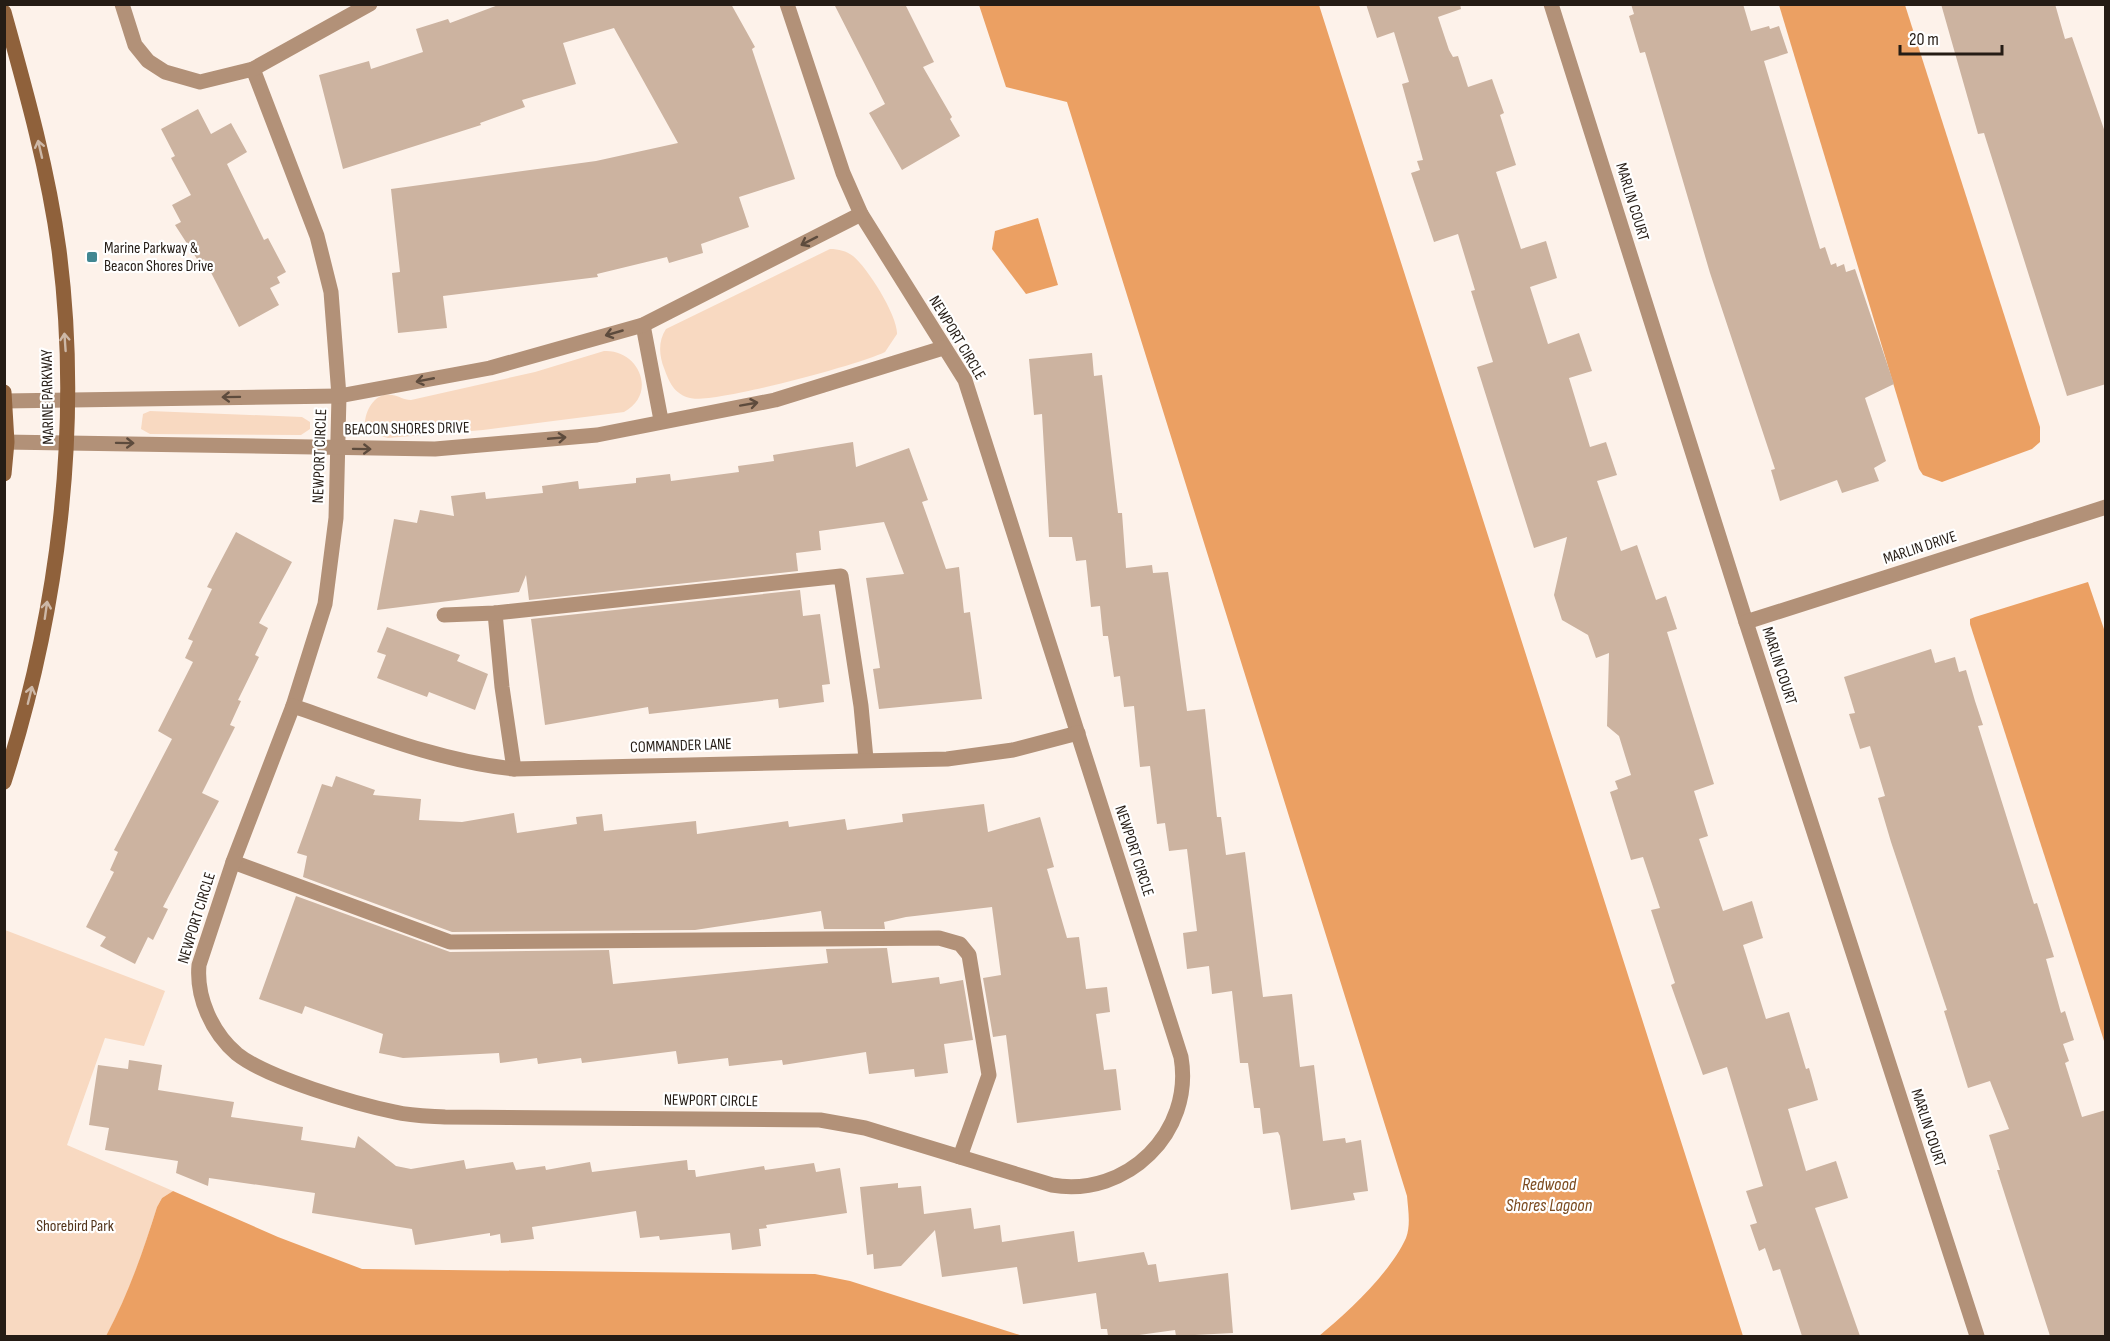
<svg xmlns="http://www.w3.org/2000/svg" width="2110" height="1341" font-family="'Sofia Sans Condensed',sans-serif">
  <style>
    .green { fill: #f8d9c1 }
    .water { fill: #eba063 }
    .building { fill: #ccb3a0 }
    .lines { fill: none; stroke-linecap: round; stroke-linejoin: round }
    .service { stroke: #b29178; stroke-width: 15 }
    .minor { stroke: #b29178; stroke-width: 15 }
    .secondary { stroke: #8f613b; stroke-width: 15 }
    .oneway { stroke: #cdb8a7 }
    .oneway2 { stroke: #5d4b3d }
    .poi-dot { fill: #418792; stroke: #fff; stroke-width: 2 }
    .labels { text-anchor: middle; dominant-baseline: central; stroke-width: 4.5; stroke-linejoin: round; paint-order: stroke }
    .street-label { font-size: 16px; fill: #251c15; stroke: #fff }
    .poi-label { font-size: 16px; fill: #251c15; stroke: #fff; text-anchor: start }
    .park-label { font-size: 16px; fill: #523319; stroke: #fff }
    .water-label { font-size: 18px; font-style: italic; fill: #7b4a1e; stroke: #fff }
  </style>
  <rect width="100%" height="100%" fill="#fdf2ea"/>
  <g class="green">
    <path d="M830,249C839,249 846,251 853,256C867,267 898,316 897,334L885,352C862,364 710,405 690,398C674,394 669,382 664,368C659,355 658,341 666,329Z"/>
    <path d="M604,351C639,349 658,394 624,412L483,430L388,438L373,434L365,424C365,410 376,391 392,395C400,396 403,400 411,400L535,372Z"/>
    <polygon points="150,411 302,417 310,422 310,429 301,435 150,434 141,429 143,414"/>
    <path d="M5,930L165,991L144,1046L105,1038L67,1145L173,1191L162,1198L157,1207C143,1252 129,1295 106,1336H5Z"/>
  </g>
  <g class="water">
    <path d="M979,5H1319L1743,1336H1319C1347,1313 1391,1272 1406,1238C1411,1225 1408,1209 1407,1196L1067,102L1006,87Z"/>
    <polygon points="1779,5 1905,5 2040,427 2040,442 2032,449 1942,482 1923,475 1919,469"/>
    <polygon points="1038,218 1058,285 1026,294 992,249 995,231"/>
    <polygon points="2088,582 2106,635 2105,1044 1970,624 1970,619 1975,617"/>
    <path d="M173,1191L278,1237L362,1269L815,1274L850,1281L1023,1336H106C128,1295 143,1252 157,1207L162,1198Z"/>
  </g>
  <g class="building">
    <polygon points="501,4 731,4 755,47 752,49 795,179 739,197 749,227 701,244 703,253 669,263 667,257 597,274 598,277 443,296 447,328 398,333 392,273 400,272 391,189 596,161 678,143 614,28 563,43 576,84 522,100 525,107 480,123 481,125 343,169 319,75 369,61 371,69 423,52 416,29 448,19 450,23"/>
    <polygon points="834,4 905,4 934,62 923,67 952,117 950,119 960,136 902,170 869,113 885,104"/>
    <polygon points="1366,4 1460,4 1461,9 1438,17 1449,50 1453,57 1458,56 1468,87 1492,79 1504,113 1500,115 1516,165 1496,172 1521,249 1546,241 1557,278 1530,287 1548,344 1579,333 1592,371 1569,378 1590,447 1606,442 1617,475 1597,481 1621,551 1637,545 1656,600 1666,596 1677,629 1667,632 1714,784 1694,791 1708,836 1699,839 1723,911 1752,901 1763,938 1743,945 1766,1019 1789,1012 1806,1069 1809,1068 1818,1100 1788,1109 1806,1171 1836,1161 1848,1198 1815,1208 1860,1336 1802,1336 1780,1269 1773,1271 1765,1248 1759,1251 1750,1225 1757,1223 1746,1191 1763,1186 1727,1067 1703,1075 1671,985 1675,983 1651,910 1660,908 1643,857 1631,860 1610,792 1618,789 1615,781 1631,775 1619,736 1607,726 1609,653 1596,658 1588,635 1562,620 1554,595 1567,537 1534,548 1477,367 1493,362 1471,291 1475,290 1458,234 1434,242 1411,173 1420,170 1417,161 1423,160 1402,84 1409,82 1394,32 1377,38"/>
    <polygon points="1631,4 1743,4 1751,31 1769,26 1770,29 1779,26 1788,53 1764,61 1820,249 1825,247 1831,265 1836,263 1837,267 1844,264 1846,272 1855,269 1894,384 1865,398 1886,461 1874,468 1879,481 1842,493 1837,480 1780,501 1771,470 1775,469 1710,273 1645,52 1640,53 1629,16 1634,14"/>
    <polygon points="1941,4 2055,4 2065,39 2072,37 2106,135 2106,384 2067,396 1984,133 1978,134"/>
    <polygon points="198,109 211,134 231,123 247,152 227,164 264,240 268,238 286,272 277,277 280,283 270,288 279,305 239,327 204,259 199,262 175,225 181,222 172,205 191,195 171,158 175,156 161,129"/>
    <polygon points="1092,353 1094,376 1102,375 1118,513 1122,513 1126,568 1152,565 1153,573 1168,572 1187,711 1205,709 1217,817 1221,817 1226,855 1245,852 1263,997 1292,994 1300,1067 1314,1065 1323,1141 1345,1138 1346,1143 1361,1140 1368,1191 1353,1193 1355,1200 1291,1210 1280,1136 1278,1132 1263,1134 1260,1108 1254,1108 1248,1063 1240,1063 1232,991 1212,994 1209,966 1187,969 1183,933 1197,931 1187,849 1169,851 1165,823 1157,824 1150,766 1140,767 1134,706 1124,707 1120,676 1114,677 1108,636 1103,636 1100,606 1091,607 1086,560 1076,561 1072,537 1049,537 1042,414 1034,415 1029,359"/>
    <polygon points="853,442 856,467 909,448 928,500 922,502 946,569 959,567 964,613 970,612 982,699 879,709 873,669 880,668 866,578 904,574 884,522 819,531 821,550 796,553 798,571 529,600 526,575 519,592 377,610 394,519 417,523 420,510 454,516 451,496 485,492 486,499 543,493 542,486 578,481 579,489 636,483 636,478 670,474 671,481 739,472 738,466 774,461 773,455"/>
    <polygon points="236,532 292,562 259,623 268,628 255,655 259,657 238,700 241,701 230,725 235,727 202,793 219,801 163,907 168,909 153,940 148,937 135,964 100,946 106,937 86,927 114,872 110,870 118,852 114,850 172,739 158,731 193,662 185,658 193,641 188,639 212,589 207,587"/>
    <polygon points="800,590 803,616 820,614 830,684 822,685 824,702 779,708 778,699 649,714 648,707 545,725 531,619"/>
    <polygon points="387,627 460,655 457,661 488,674 475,710 429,692 427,697 377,678 386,655 377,652"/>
    <polygon points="1931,649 1935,663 1955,657 1959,672 1966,670 1975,701 1983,725 1978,726 2034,904 2037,903 2054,957 2046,959 2061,1013 2065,1011 2074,1040 2063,1044 2069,1061 2065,1063 2082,1117 2106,1110 2106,1336 2050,1336 1997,1170 2000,1170 1989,1135 2009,1129 1990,1081 1968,1088 1944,1011 1947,1010 1891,842 1878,798 1885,796 1870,746 1860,749 1849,714 1855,713 1844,677"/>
    <polygon points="336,776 375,790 373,795 421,799 419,820 462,822 514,813 517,833 577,824 576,817 602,814 604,831 696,821 697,834 788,821 789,827 845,819 847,830 903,822 902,814 984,804 988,832 1040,817 1054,867 1047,869 1067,938 1079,937 1086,989 1107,987 1110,1012 1096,1014 1104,1070 1116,1069 1121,1110 1017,1123 1006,1035 993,1037 983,978 1001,975 992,907 906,917 884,922 885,929 824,929 821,911 695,930 452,932 303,877 307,856 297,853 322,784 332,787"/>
    <polygon points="296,896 450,952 609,950 613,984 828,963 826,949 887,948 892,983 939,977 940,984 963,980 973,1040 944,1044 948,1073 915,1077 914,1069 869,1074 866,1052 783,1065 782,1060 729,1066 728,1058 678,1064 676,1051 582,1063 581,1058 538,1064 537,1058 500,1063 499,1053 403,1058 379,1053 383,1034 305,1006 302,1014 259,999"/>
    <polygon points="129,1060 162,1065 158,1090 234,1102 231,1117 303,1127 301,1140 355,1148 358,1136 396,1166 411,1169 464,1160 466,1169 513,1162 516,1170 545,1166 546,1170 590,1162 592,1172 687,1160 688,1170 695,1170 696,1177 764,1166 765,1170 814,1163 816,1172 840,1168 847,1213 766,1225 767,1228 759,1229 761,1246 732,1250 730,1233 660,1240 659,1236 640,1238 636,1211 532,1227 534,1239 501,1243 500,1234 490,1236 490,1233 415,1245 412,1229 312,1213 315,1193 209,1178 208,1186 176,1173 178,1161 105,1150 109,1128 89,1125 98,1065 128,1069"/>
    <polygon points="898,1183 898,1188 921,1186 924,1214 971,1208 974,1229 1000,1225 1002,1242 1074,1231 1078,1262 1144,1252 1148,1265 1156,1264 1159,1282 1228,1273 1233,1333 1176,1336 1175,1330 1132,1336 1108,1336 1107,1329 1101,1329 1096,1293 1023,1304 1017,1267 942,1277 935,1230 901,1266 874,1269 873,1254 867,1255 860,1187"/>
  </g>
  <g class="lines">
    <g class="service">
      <polyline points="495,613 502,687 514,769"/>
      <polyline points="444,615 495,613 841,576 861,706 866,759"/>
      <polyline points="233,862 450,942 939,938 960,944 969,955 989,1075 960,1157"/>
    </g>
    <g class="minor">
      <path d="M122,4L135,45L148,61L165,72L200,82L253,69L317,236L331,292L339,396L336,518L325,604L293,706L233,862L199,965C196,997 212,1033 237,1054C267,1078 356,1104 395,1112C411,1116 429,1116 445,1117L820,1120L865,1128L1052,1185C1127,1198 1194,1132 1181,1057L965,380L861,214L843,173L787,4"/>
      <polyline points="1551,4 1746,622 1977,1336"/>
      <polyline points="253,69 370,4"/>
      <polyline points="643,325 661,420"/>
      <polyline points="4,401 339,396 490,368 643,325 861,214"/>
      <polyline points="4,442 435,449 597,435 775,400 943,348"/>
      <polyline points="1746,622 2106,507"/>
      <path d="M293,706C366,731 437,761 514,769L947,759L1013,750L1078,733"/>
    </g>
    <g class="secondary">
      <path d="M4,12C26,91 48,169 59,250C82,428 58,613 4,782"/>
      <polyline points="4,392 7,442 4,474"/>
    </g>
  </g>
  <defs><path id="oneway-shaft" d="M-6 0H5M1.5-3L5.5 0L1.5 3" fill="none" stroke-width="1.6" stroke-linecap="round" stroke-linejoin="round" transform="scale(1.5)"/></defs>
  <g class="oneway">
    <use href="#oneway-shaft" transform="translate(40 149) rotate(-103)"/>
    <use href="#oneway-shaft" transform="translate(65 342) rotate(-94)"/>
    <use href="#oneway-shaft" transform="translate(46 610) rotate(-82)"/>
    <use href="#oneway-shaft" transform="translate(30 695) rotate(-76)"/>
  </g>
  <g class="oneway2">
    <use href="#oneway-shaft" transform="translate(809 241) rotate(153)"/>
    <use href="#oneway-shaft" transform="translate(614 333) rotate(164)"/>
    <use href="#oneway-shaft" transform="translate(425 380) rotate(169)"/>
    <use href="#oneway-shaft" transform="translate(231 397) rotate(179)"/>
    <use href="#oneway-shaft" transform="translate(749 404) rotate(-10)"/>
    <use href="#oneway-shaft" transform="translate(557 438) rotate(-5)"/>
    <use href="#oneway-shaft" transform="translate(125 443) rotate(1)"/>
    <use href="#oneway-shaft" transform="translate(362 449) rotate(1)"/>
  </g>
  <rect class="poi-dot" x="86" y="251" width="12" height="12" rx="3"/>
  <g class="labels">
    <g class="street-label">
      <text transform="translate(1632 202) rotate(73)">MARLIN COURT</text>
      <text transform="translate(957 338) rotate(59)">NEWPORT CIRCLE</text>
      <text transform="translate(48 397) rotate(-91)">MARINE PARKWAY</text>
      <text transform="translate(407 429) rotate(-1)">BEACON SHORES DRIVE</text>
      <text transform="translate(320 456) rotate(-88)">NEWPORT CIRCLE</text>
      <text transform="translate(1920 548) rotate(-18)">MARLIN DRIVE</text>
      <text transform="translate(1779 666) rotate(72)">MARLIN COURT</text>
      <text transform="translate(681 746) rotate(-2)">COMMANDER LANE</text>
      <text transform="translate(1134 851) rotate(72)">NEWPORT CIRCLE</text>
      <text transform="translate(197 918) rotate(-73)">NEWPORT CIRCLE</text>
      <text transform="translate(711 1101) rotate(1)">NEWPORT CIRCLE</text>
      <text transform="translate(1928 1128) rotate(72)">MARLIN COURT</text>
    </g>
    <g class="poi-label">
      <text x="104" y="248">Marine Parkway &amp;<tspan x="104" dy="18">Beacon Shores Drive</tspan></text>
    </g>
    <g class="park-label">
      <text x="75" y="1226">Shorebird Park</text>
    </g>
    <g class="water-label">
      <text x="1549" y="1184">Redwood<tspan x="1549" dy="21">Shores Lagoon</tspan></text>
    </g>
  </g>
  <rect width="2110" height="1341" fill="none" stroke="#251c15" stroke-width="12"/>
  <path d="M1900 45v9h102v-9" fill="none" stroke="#251c15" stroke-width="3"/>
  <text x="1909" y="45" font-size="18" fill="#251c15" stroke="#ffffff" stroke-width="4.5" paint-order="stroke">20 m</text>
</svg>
